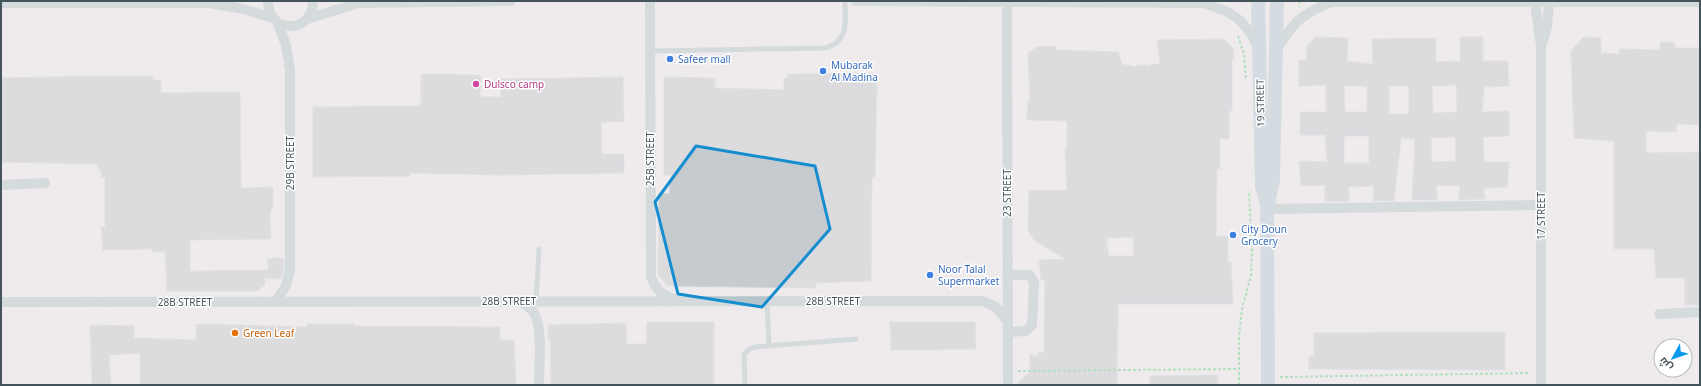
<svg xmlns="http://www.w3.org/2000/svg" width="1701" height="386" font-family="'Noto Sans',Cairo,sans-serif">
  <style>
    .building { fill: #c5cbcf; stroke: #cfd4d8; fill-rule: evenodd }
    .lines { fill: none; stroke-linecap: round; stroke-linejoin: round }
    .path { stroke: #6ad389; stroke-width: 2; stroke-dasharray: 3 2; stroke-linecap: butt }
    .lane { stroke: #b5c5cb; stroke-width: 5 }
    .street { stroke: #b5c5cb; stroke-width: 10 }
    .secondary { stroke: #b7cad2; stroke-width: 14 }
    .marked { fill: none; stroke: #158dcf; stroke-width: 3; stroke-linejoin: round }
    .shop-dot { fill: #3f7fe0; stroke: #fff; stroke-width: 1.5 }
    .hotel-dot { fill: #d1479c; stroke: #fff; stroke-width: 1.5 }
    .food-dot { fill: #e8710a; stroke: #fff; stroke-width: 1.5 }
    .labels { text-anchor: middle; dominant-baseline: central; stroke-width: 3; stroke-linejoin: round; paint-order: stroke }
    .shop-label { font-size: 10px; fill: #366cbe; stroke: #fff; text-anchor: start }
    .hotel-label { font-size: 10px; fill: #b23c85; stroke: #fff; text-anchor: start }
    .street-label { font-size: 10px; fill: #43545b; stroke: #fff }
    .food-label { font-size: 10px; fill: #c56008; stroke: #fff; text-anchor: start }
  </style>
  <rect width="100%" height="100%" fill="#efebec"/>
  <g class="building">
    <path d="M1315,37L1348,38L1347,61L1373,64L1372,39L1436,38V62L1460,61V37H1483V61H1508L1509,86L1484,87L1482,112L1509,111V136L1483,137L1484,162H1509L1507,187L1484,188L1485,199L1459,200L1460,186L1437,185V200H1412L1415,139L1401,138L1394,201H1373L1374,186L1348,187L1350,201L1325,202V185L1301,186L1299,161L1327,162L1325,135H1300V112H1326V85L1299,86V60H1307L1306,47ZM1456,85L1457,112L1433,113L1432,86ZM1344,86H1367V112H1345ZM1389,86H1409V114H1389ZM1344,136H1369V163H1344ZM1455,137L1456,161L1432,162L1431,138Z"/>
    <polygon points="1583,37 1601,38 1601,53 1619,54 1619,49 1660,50 1660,42 1675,43 1675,48 1700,48 1700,125 1677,124 1676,132 1646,131 1646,153 1700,152 1700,305 1685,305 1685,278 1656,278 1654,249 1614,249 1614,141 1574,138 1571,51"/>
    <path d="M1224,39L1234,49V59H1232V111H1229V139H1220V169H1217L1216,236H1228V262H1231L1233,304H1118L1117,385H1015L1030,372V354L1036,357L1039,352L1044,353L1045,279L1041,280L1039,260L1065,259L1034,240L1028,231L1029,190H1067L1065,149H1067V121L1027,120L1028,100L1030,101L1028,53L1037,47L1056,46V50L1118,52L1122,64L1135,67L1137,65L1150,66L1151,64H1160L1157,40ZM1133,237L1134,256H1109L1106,238Z"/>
    <polygon points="873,73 873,78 877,79 875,177 872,177 871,281 816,283 816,288 667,286 658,274 659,193 669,194 671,175 664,175 664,77 715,78 715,88 784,90 784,78 787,78 788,74"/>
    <polygon points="421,74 481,75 480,97 501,97 500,79 623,77 624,122 601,122 602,154 624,154 624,173 502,175 410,173 410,176 313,177 313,107 419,106 419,103 421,103"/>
    <polygon points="99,76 153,76 153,80 161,80 161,93 240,92 241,188 273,187 273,209 271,209 270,216 271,239 190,240 190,271 269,270 267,258 272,259 273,257 284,259 284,269 281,279 265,278 265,285 257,291 167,291 165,251 152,252 152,249 103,250 101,227 105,227 105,177 101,177 101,169 98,169 98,164 1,162 1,78"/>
    <polygon points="647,322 714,322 714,385 551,385 550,338 548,339 548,325 626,323 627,344 646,344"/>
    <polygon points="890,322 975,322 976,349 891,350"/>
    <polygon points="196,324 307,327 307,324 354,324 354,326 500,327 500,340 514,340 516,385 140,385 140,353 109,355 111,385 92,385 90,325 134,326 134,338 196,340"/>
    <polygon points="1505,332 1505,370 1309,369 1309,356 1314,357 1314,333"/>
    <polygon points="1218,375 1218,385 1150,385 1150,376"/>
  </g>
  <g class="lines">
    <g class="path">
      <polyline points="1299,1 1300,7"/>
      <polyline points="1238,36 1244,54 1246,79"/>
      <polyline points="1018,371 1239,369"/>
      <polyline points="1280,377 1530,373"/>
      <polyline points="1239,385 1239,337 1242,309 1251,275 1252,249 1249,193"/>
    </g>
    <g class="lane">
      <path d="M650,51L826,48C850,40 845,22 845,1"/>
      <polyline points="536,301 539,249"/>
      <polyline points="767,301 769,345"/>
      <polyline points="745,385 744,355 748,350 754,347 856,339"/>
    </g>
    <g class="street">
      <path d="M268,1C267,34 313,35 313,1"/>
      <path d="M650,1L651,276C654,288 662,295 674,299"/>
      <path d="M856,1L1203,3C1233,12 1243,18 1258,46"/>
      <polyline points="1327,1 1331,2 1700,2"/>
      <polyline points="1007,2 1008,385"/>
      <polyline points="1,3 209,3 243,9 273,18"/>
      <polyline points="1535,3 1541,46 1541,385"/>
      <polyline points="307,19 359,3 511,1"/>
      <polyline points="1542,44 1547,27 1549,3"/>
      <path d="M1276,50C1294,22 1300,15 1331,2"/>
      <polyline points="1,185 45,183"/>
      <polyline points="1267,209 1541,205"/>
      <polyline points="1008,275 1030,275 1034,282 1032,325 1026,331 1008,332"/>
      <path d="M519,301C525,305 531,307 534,313C543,326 539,368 539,385"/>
      <polyline points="1,302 983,301 996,307 1008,322"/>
      <polyline points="275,302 286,286 290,270 290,70 286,45 277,22"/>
      <polyline points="1659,314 1700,312"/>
    </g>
    <g class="secondary">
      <polyline points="1258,1 1262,187 1267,204"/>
      <polyline points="1268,385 1267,209 1273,180 1277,1"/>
    </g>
  </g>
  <path d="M0 0H1701V386H0ZM696,146L815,166L830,229L762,307L678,294L655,202Z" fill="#efebec" fill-opacity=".55" fill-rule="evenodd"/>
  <path class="marked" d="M696,146L815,166L830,229L762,307L678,294L655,202Z"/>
  <g class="shop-dot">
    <circle cx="670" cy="59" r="4"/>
    <circle cx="823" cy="71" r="4"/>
    <circle cx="1233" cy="235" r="4"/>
    <circle cx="930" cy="275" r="4"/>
  </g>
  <circle class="hotel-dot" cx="476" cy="84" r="4"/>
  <circle class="food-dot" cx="235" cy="333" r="4"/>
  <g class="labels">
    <g class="shop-label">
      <text x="678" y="59">Safeer mall</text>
      <text x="831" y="65">Mubarak<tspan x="831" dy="12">Al Madina</tspan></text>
      <text x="1241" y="229">City Doun<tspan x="1241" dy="12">Grocery</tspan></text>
      <text x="938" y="269">Noor Talal<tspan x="938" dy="12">Supermarket</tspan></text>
    </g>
    <g class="hotel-label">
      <text x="484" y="84">Dulsco camp</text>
    </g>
    <g class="street-label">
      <text transform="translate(1260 103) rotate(-91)">19 STREET</text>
      <text transform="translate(650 159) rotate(-90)">25B STREET</text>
      <text transform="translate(290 163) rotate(-90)">29B STREET</text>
      <text transform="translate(1007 193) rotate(-90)">23 STREET</text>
      <text transform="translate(1541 216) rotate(-90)">17 STREET</text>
      <text x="509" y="301">28B STREET</text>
      <text x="833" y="301">28B STREET</text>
      <text x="185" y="302">28B STREET</text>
    </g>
    <g class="food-label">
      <text x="243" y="333">Green Leaf</text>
    </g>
  </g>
  <rect width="1701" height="386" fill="none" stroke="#43545b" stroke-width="4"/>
  <g transform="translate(1673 358) rotate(230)"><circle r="19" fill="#ffffff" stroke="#b4bbbd"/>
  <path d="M0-3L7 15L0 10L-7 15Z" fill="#099bec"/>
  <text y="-6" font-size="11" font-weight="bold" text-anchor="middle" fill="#43545b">ش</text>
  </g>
</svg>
